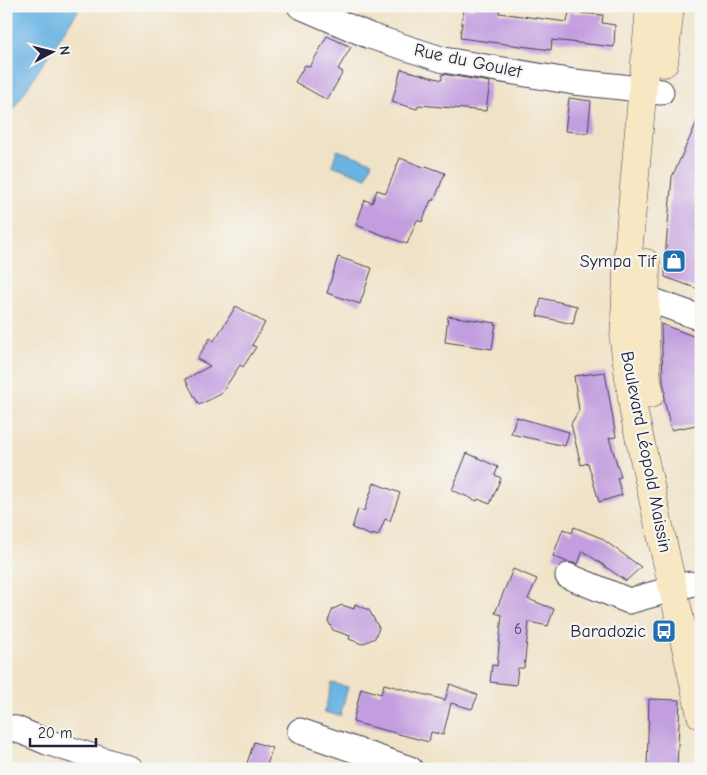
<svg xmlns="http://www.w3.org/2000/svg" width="707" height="775" font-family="'Comic Neue',sans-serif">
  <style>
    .water { fill: #6ab4e2; stroke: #466b8e }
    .building { fill: #c29ddf }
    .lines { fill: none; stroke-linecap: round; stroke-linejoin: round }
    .street-casing { stroke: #413f50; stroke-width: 27 }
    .secondary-casing { stroke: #413f50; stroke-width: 29 }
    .street { stroke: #fff; stroke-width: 25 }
    .secondary { stroke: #f7e8c3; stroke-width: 28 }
    .labels { text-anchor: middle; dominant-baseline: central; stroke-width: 4.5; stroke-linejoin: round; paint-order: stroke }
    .number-label { font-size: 15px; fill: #4a4164 }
    .street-label { font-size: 18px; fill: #22223b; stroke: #f6f6f2 }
    .poi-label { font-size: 18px; fill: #22223b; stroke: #f6f6f2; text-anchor: end }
  </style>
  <rect width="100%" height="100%" fill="#f6f6f2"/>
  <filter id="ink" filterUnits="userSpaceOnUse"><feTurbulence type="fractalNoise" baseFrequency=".02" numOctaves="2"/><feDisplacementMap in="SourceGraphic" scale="10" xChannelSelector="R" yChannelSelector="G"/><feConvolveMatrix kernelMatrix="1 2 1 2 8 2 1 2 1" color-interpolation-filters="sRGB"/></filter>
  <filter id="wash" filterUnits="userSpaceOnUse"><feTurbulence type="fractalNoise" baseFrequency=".0096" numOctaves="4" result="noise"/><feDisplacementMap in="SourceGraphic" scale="20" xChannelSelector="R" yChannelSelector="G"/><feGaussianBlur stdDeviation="1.12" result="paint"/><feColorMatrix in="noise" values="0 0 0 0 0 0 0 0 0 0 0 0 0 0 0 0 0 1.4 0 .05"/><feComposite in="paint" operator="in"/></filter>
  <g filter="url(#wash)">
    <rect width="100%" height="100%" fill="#f0e2c6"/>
    <g class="water">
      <polygon points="6,6 81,6 6,120"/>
      <polygon points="337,150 372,162 366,178 332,165"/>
      <polygon points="332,683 348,687 340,716 324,712"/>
    </g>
    <g id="blocks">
      <g class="building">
        <polygon points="474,6 500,6 499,13 567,22 569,12 603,15 602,23 615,25 614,47 552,40 551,50 460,38 464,8 473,9"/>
        <polygon points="327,36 351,47 338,69 343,72 327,100 295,82 305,65 310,67"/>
        <polygon points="401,69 442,80 442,74 490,82 486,111 419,105 417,109 392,102"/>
        <polygon points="569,98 591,101 588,133 565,131"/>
        <polygon points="701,113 701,290 665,277 666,246 672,177"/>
        <polygon points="400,158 426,168 426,166 445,173 434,201 431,200 422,222 417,220 407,244 356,225 365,200 372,203 377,190 386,193"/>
        <polygon points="338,257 372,268 360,304 327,293"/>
        <polygon points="541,298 577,306 573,324 537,316"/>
        <polygon points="236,306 265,323 252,345 256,347 243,367 240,365 221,394 199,405 185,379 210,366 197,359 210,338 214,341"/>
        <polygon points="448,316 496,323 492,349 445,342"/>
        <polygon points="661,324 701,339 701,424 671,430 664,399 665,391 663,380"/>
        <polygon points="605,372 616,437 609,438 621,477 617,478 622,495 599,502 588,463 581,465 571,424 579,410 574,376"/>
        <polygon points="516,417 569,432 565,446 511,434"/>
        <polygon points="467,453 498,467 495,475 501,478 490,504 478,499 477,501 452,490"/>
        <polygon points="374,483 400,493 390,521 385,519 378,536 372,534 372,536 352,528 358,509 364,511"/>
        <polygon points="574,527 601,538 641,567 626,581 583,551 578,564 567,562 553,556 563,529 572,533"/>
        <polygon points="513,569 537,579 528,599 554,609 548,626 529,622 524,668 518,668 516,685 490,682 492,665 497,666 502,615 495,613"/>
        <polygon points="355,604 369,610 379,628 375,638 362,644 349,639 350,636 333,630 328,621 333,609 342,605 354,609"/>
        <polygon points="384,684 445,700 450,684 478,695 472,709 451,703 443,735 431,732 429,742 353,722 361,688 381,694"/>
        <polygon points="649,699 680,700 677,769 647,769"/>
        <polygon points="254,742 272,748 266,769 245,769"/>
      </g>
    </g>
  </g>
  <g filter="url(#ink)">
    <use href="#blocks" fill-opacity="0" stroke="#413f50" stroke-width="1"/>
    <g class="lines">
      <g class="street-casing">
        <g id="street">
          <polyline points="300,6 370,36 444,60 574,82 622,87 661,92"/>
          <polyline points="626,294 645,298 701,318"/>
          <polyline points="568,576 629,601 690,584"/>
          <polyline points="6,727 16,729 47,742 131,769"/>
          <polyline points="300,731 410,769"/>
        </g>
      </g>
      <g class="secondary-casing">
        <g id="secondary">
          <polyline points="650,6 628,254 624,341 634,413 701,715"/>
          <polyline points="664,63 670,6"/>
          <polyline points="646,263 645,339 647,382 650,394"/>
        </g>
      </g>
      <use href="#street" class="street"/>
      <use href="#secondary" class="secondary"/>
    </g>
  </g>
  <defs>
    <g id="shop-square" transform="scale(1.25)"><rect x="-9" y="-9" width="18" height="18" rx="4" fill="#1f6fb2" stroke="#f6f6f2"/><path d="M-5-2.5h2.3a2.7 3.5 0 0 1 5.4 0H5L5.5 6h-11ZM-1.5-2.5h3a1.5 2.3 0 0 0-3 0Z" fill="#fff"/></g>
    <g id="bus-square" transform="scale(1.25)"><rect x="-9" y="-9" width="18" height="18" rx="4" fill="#1f6fb2" stroke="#f6f6f2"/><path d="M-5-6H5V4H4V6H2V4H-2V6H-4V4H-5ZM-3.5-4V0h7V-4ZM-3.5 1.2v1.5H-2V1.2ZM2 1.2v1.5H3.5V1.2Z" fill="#fff"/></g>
  </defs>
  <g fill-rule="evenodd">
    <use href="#shop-square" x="674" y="261"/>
    <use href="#bus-square" x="664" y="631"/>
  </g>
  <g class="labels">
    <g class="number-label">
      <text x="518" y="629">6</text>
    </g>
    <g class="street-label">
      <text transform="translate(468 61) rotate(12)">Rue du Goulet</text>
      <text transform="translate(646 452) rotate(79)">Boulevard Léopold Maissin</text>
    </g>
    <g class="poi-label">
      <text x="656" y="261">Sympa Tif</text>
      <text x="646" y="631">Baradozic</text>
    </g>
  </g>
  <rect width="707" height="775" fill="none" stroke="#f6f6f2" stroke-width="25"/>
  <g transform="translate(52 52) rotate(83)" stroke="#f6f6f2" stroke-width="4" paint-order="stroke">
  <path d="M0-4L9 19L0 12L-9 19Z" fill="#22223b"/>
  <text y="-8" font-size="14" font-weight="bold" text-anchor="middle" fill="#22223b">N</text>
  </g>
  <path d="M30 738v8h66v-8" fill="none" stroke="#22223b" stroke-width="2.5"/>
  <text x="38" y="738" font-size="15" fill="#22223b" stroke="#f6f6f2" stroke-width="4" paint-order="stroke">20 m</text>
</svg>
